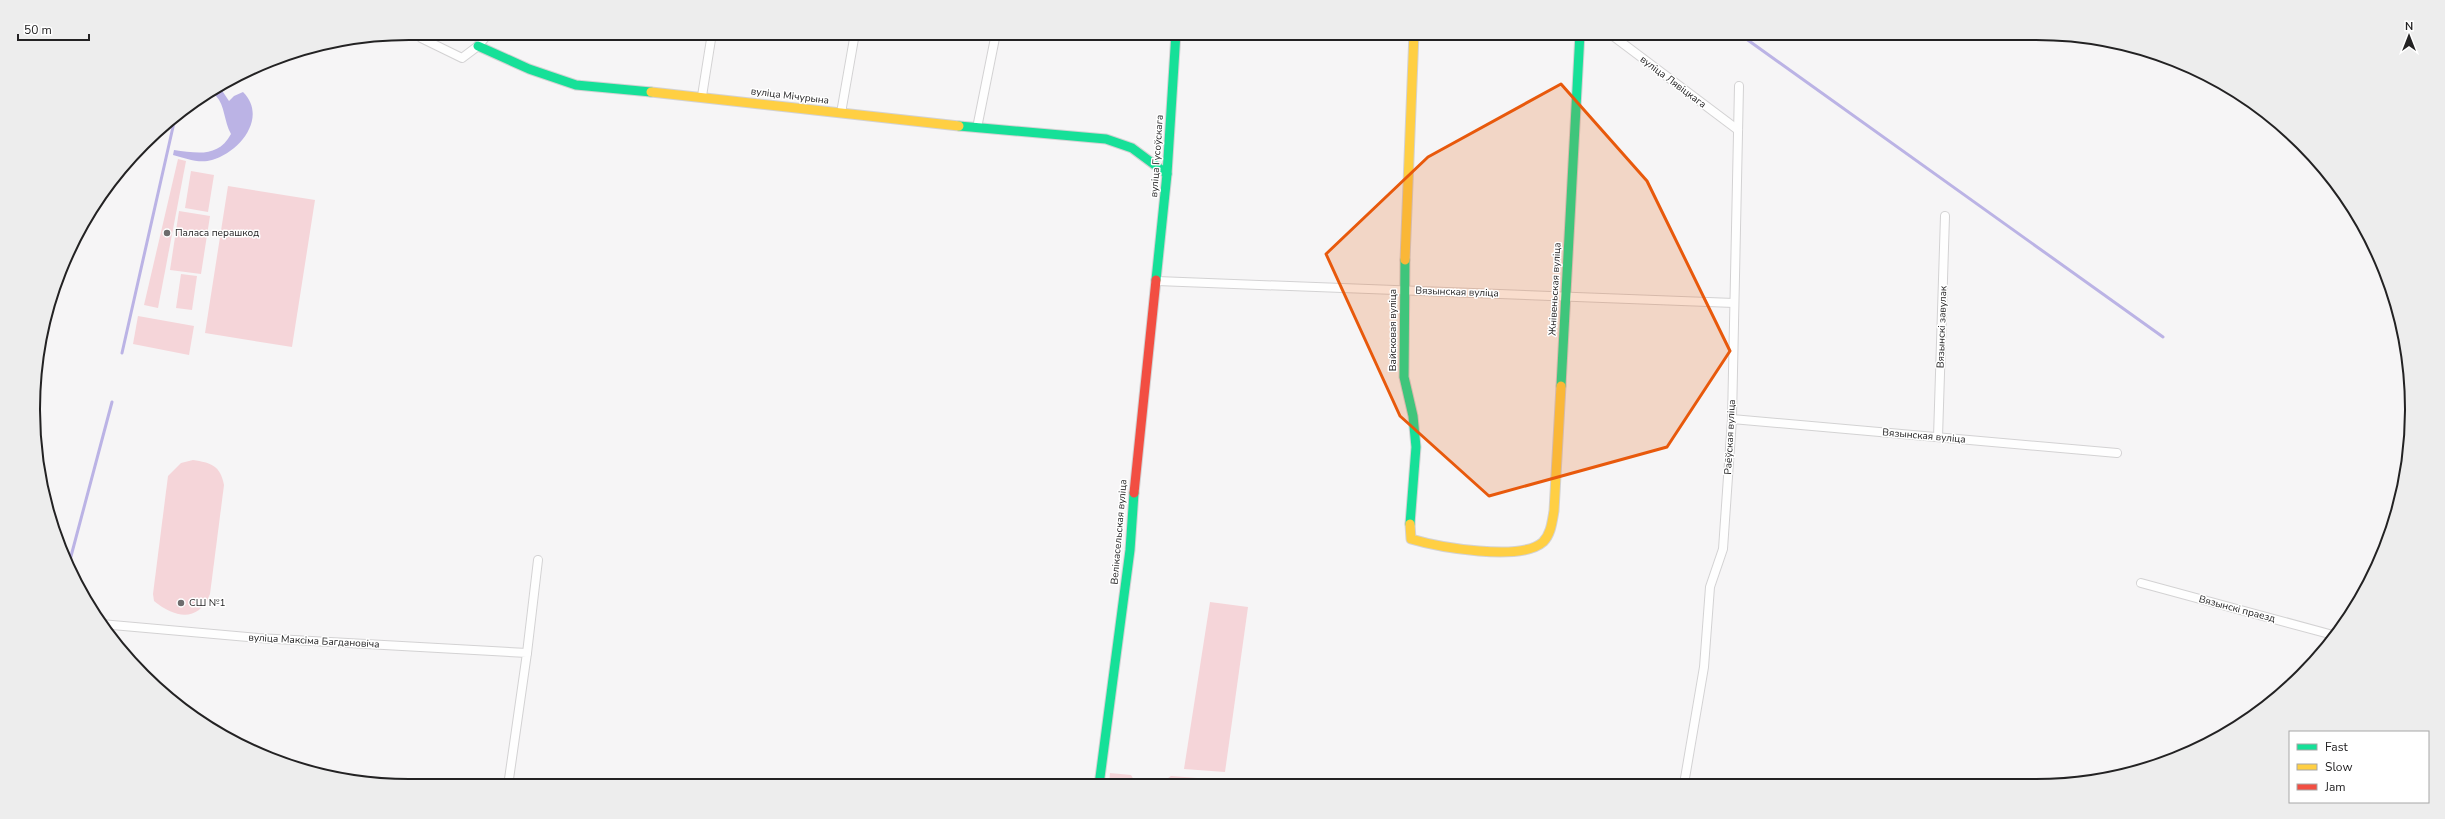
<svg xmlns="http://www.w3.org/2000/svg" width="2445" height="819" font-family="'Nunito Sans',sans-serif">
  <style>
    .green { fill: #f5d5d9 }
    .water { fill: #bbb3e5 }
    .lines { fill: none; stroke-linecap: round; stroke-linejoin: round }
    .stream { stroke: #bbb3e5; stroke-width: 3 }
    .street-casing { stroke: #d3d2d3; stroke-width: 10 }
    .fast-casing { stroke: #d3d2d3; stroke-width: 11 }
    .slow-casing { stroke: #d3d2d3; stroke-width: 11 }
    .jam-casing { stroke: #d3d2d3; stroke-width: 11 }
    .street { stroke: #fefefe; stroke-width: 8 }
    .fast { stroke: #16e098; stroke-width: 9 }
    .slow { stroke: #ffcf43; stroke-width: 9 }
    .jam { stroke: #f24e42; stroke-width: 9 }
    .marked { fill: #e8590c; fill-opacity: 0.2; stroke: #e8590c; stroke-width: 3; stroke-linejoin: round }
    .poi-dot { fill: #6d6c6d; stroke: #fff; stroke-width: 1.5 }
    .labels { text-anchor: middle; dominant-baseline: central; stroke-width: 3; stroke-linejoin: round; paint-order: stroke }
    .street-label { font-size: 10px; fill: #232223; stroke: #fff }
    .poi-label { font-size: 10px; fill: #232223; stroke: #fff; text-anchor: start }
    .rim { fill: none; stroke: #232223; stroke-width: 2 }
  </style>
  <rect width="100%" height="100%" fill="#f6f5f6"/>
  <g class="green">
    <polygon points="178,159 186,161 158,308 144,305"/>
    <polygon points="191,171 214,175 208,212 185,208"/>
    <polygon points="228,186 315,200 292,347 205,333"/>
    <polygon points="179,211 210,216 201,274 170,270"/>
    <polygon points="181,274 197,276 192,310 176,308"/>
    <polygon points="138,316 194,326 189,355 133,344"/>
    <path d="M193,460C211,463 220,465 224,485L210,594C198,623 175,618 154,601L153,594L168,476L181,463Z"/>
    <polygon points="1210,602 1248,607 1225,772 1184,769"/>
    <polygon points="1110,773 1131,775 1137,785 1112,785 1109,783"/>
    <polygon points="1171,776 1237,781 1236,784 1158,785"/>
  </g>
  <path class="water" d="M221,89L229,101L234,96L243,92C268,117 240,152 212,160C199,164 185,158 173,155L174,150C197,153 218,158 231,134C224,122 225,105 216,96H210Z"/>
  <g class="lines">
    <g class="stream">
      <polyline points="1738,33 2163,337"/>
      <polyline points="122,353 175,118"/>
      <polyline points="70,560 112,402"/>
    </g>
    <g class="street-casing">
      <g id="street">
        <polyline points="418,33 421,38 462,58 478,46 489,33"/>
        <polyline points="1609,33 1738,130"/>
        <polyline points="702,96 712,33"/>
        <polyline points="841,113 855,33"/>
        <polyline points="977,128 996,33"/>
        <polyline points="1157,281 1734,303"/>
        <polyline points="1732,419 2117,453"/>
        <polyline points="1938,437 1945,216"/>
        <polyline points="2141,583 2333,635"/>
        <polyline points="101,624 258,638 527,653 508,786"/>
        <polyline points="527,653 538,560"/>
        <polyline points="1684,784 1704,667 1710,587 1723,549 1732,419 1739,86"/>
      </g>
    </g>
    <g class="fast-casing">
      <g id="fast">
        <polyline points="478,46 529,69 576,85 651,92"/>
        <polyline points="959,126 1106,139 1132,148 1167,174"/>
        <polyline points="1405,260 1404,377 1413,416 1416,447 1410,524"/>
        <polyline points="1156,280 1167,174 1176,33"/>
        <polyline points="1561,386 1580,33"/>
        <polyline points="1099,785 1130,550 1134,493"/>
      </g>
    </g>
    <g class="slow-casing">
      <g id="slow">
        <polyline points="651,92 959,126"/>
        <polyline points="1405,260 1414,33"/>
        <path d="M1410,524L1411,539C1438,547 1521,562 1543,542C1551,534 1552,522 1554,511L1561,386"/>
      </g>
    </g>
    <g class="jam-casing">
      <polyline id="jam" points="1134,493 1156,280"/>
    </g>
    <use href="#street" class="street"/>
    <use href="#fast" class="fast"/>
    <use href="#slow" class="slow"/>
    <use href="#jam" class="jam"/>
  </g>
  <path class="marked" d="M1561,84L1647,181L1730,351L1667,447L1489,496L1400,416L1326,254L1428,157Z"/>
  <g class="poi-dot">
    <circle cx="167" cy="233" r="4"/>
    <circle cx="181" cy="603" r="4"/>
  </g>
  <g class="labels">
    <g class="street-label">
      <text transform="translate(1673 82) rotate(37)">вуліца Лявіцкага</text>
      <text transform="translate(790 96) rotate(7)">вуліца Мічурына</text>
      <text transform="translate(1157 156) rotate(-86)">вуліца Гусоўскага</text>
      <text transform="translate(1555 289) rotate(-87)">Жнівеньская вуліца</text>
      <text transform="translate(1457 292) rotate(2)">Вязынская вуліца</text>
      <text transform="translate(1942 327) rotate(-88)">Вязынскі завулак</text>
      <text transform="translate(1393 330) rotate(-90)">Вайсковая вуліца</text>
      <text transform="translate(1924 436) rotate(5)">Вязынская вуліца</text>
      <text transform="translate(1730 437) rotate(-87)">Раёўская вуліца</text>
      <text transform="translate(1119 532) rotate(-85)">Велікасельская вуліца</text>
      <text transform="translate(2237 609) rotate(15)">Вязынскі праезд</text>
      <text transform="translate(314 641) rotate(3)">вуліца Максіма Багдановіча</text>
    </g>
    <g class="poi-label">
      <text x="175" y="233">Паласа перашкод</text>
      <text x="189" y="603">СШ №1</text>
    </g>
  </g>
  <path d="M0 0H2445V819H0ZM409 40H2036A369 369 0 0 1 2405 409V410A369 369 0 0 1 2036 779H409A369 369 0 0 1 40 410V409A369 369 0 0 1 409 40Z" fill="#ededed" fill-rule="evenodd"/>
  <path class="rim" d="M409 40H2036A369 369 0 0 1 2405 409V410A369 369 0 0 1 2036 779H409A369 369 0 0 1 40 410V409A369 369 0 0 1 409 40Z"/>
  <rect x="2289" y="731" width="140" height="72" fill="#ffffff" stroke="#a7a7a7"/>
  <rect x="2297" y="744" width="20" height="6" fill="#16e098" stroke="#a7a7a7"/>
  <text x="2325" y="751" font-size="12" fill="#232223">Fast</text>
  <rect x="2297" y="764" width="20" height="6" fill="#ffcf43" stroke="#a7a7a7"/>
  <text x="2325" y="771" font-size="12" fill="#232223">Slow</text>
  <rect x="2297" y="784" width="20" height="6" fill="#f24e42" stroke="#a7a7a7"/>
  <text x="2325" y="791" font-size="12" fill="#232223">Jam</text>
  <g transform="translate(2409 36)" stroke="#ffffff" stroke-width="3" paint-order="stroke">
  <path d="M0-3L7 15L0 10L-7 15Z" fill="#232223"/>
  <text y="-6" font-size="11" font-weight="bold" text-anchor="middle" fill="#232223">N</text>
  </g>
  <path d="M18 34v6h71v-6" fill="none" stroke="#232223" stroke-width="2"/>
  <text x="24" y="34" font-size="12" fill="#232223" stroke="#ffffff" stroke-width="3" paint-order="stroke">50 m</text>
</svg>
